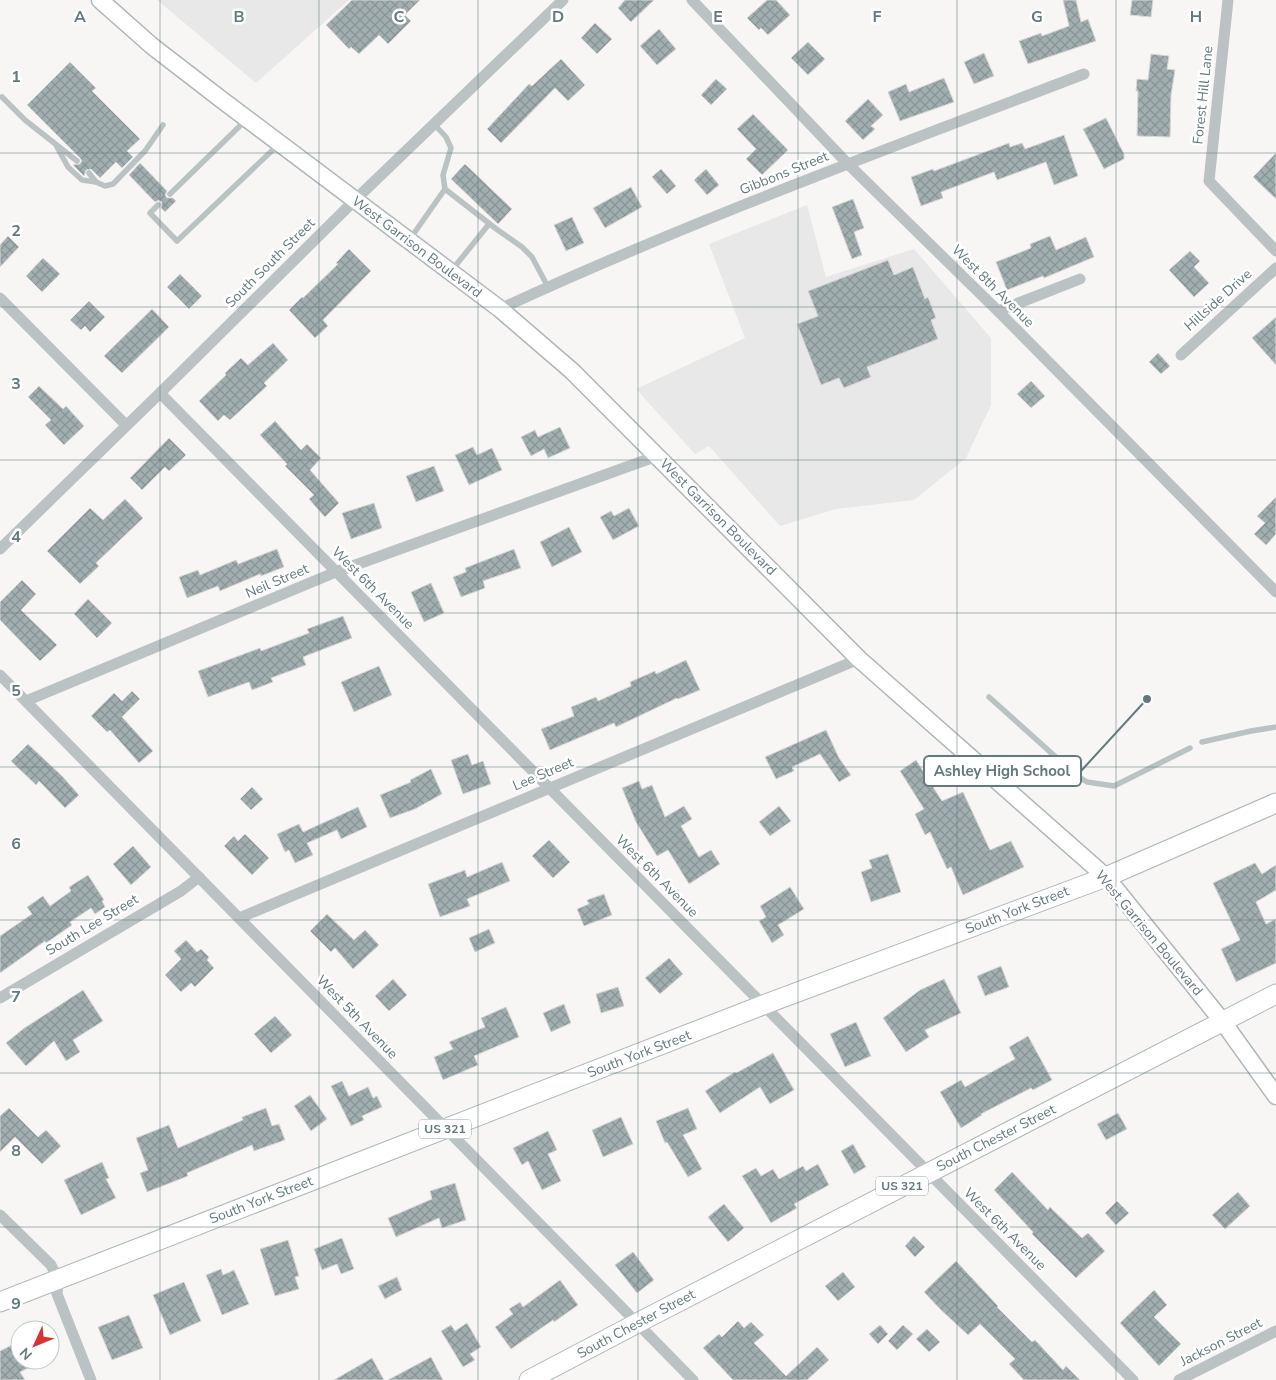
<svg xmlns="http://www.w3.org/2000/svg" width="1276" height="1380" font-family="'Nunito Sans',sans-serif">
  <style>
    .built { fill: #e7e8e7 }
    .building { fill: url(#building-cross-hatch); stroke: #d8d8d6 }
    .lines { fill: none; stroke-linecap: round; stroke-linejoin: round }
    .secondary-casing { stroke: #aeb6b8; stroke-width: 19 }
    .primary-casing { stroke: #afb6b8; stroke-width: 21 }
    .lane { stroke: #bbc2c3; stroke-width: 5.5 }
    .street { stroke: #bbc2c3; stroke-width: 11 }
    .secondary { stroke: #fff; stroke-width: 16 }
    .primary { stroke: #fff; stroke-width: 19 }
    .grid { fill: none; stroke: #63797d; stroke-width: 1; stroke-opacity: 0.55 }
    .labels { text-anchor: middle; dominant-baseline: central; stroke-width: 5; stroke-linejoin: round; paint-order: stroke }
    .shield { fill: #fff; stroke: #92a1a4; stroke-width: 1 }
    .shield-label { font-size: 12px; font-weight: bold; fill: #63797d }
    .street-label { font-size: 14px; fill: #63797d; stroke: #fff }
    .grid-label { font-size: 16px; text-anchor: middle; font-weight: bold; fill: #63797d; stroke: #fff; stroke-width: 5; stroke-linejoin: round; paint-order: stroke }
    .leader { fill: none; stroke: #63797d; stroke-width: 2 }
    .callout-dot { fill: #63797d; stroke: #fff; stroke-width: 2 }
    .callout { fill: #fff; stroke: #63797d; stroke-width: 2 }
    .callout-label { font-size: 15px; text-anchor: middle; font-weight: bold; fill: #63797d }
  </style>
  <defs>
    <pattern id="building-cross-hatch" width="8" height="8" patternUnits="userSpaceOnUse" patternTransform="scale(1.25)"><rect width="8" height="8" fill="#a2afb1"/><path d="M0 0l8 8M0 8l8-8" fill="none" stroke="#889395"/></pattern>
  </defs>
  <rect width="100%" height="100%" fill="#f7f6f4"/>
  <g class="built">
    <polygon points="157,0 349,0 256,83"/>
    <polygon points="807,205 826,277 914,249 991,338 991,405 966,458 914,500 836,509 780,526 709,446 695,454 636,389 745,338 709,244"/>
  </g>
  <g class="building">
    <polygon points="352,0 420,0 405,15 411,21 388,44 379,35 359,54 351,47 349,49 326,25"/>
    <polygon points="625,0 654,0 631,22 618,8"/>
    <polygon points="767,0 776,0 790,15 768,35 761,28 759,30 747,18"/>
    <polygon points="1063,0 1076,0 1081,22 1088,19 1096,41 1028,64 1019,41 1041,33 1042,36 1069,26"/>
    <polygon points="1132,0 1153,0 1151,17 1130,15"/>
    <polygon points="595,23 612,39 597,54 581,38"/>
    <polygon points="659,29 676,49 657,65 640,46"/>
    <polygon points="808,42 825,59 808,75 791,58"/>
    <polygon points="984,53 994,76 974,84 964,62"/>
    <polygon points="1151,54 1169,56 1167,69 1175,70 1171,95 1170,137 1137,136 1138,91 1136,91 1137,79 1148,80"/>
    <polygon points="561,59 585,85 568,101 555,88 501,143 487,129 529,84 532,86"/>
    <polygon points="70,62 96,88 92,91 140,139 127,151 133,157 122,168 116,162 100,178 91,169 86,170 84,176 73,165 80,164 82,161 80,158 27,105"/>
    <polygon points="944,78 954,102 900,121 888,92 906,84 909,92"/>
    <polygon points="716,79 727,89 711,105 701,95"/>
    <polygon points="868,99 883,115 871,126 875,129 863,140 845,121"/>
    <polygon points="753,114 788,150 762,175 746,159 756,149 737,129"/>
    <polygon points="1106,118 1124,154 1124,159 1104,169 1083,129"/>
    <polygon points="1064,135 1078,176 1054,185 1046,162 997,180 994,172 941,192 943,198 921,206 911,177 933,169 934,171 1009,143 1010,147 1022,143 1025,149"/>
    <polygon points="1276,153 1276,199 1253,177"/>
    <polygon points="140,163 167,191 165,195 167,198 173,198 176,201 165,212 161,208 162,202 159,200 155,202 129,175"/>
    <polygon points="465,164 512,209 498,224 451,179"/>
    <polygon points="661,169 676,186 667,194 652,177"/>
    <polygon points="706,169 719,185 707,195 694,180"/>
    <polygon points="631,187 642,207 605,228 593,208"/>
    <polygon points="853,199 864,228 854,232 862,255 852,259 832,207"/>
    <polygon points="572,217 584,243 566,251 554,225"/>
    <polygon points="8,236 19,247 0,267 0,245"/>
    <polygon points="1050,236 1056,250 1086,237 1094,257 1044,278 1043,276 1007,290 996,262 1031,248 1030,244"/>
    <polygon points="349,249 371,271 323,320 328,326 315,338 289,310 302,297 303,298 338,264 336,263"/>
    <polygon points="1190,251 1200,261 1194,267 1209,283 1194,297 1169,270"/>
    <polygon points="43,258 60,274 42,292 26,276"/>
    <polygon points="888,260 894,275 913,267 925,299 928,297 936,318 931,320 938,339 867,367 871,377 844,388 839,378 821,385 797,324 818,316 808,291"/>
    <polygon points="180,274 202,296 189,309 167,287"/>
    <polygon points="89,301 105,317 90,332 85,326 81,330 70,320"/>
    <polygon points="152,309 169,327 122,373 104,356"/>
    <polygon points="1276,317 1276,365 1252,338"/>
    <polygon points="273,343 288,360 264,383 267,386 230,420 224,415 218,421 199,401 226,375 225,373 241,358 248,365"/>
    <polygon points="1158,353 1170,366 1161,374 1149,362"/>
    <polygon points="1031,381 1045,396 1031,408 1017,394"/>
    <polygon points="39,386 63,409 66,406 84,426 64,445 45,425 51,420 28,397"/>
    <polygon points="275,421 301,450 307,444 321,458 310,470 339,503 325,517 309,499 314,495 285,466 287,464 260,435"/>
    <polygon points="560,427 570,448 548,458 544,449 531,456 521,437 535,430 538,437"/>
    <polygon points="169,438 186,455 169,471 165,467 142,490 130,478"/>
    <polygon points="473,447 477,455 492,448 502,470 469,485 455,455"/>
    <polygon points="434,466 444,491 416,502 406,476"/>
    <polygon points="1276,497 1276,534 1266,545 1254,534 1265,523 1257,516"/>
    <polygon points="125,499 143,518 96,563 99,566 80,584 47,551 90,508 103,520"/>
    <polygon points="374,503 382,528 351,539 342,513"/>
    <polygon points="629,508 639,526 613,540 600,517 611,511 614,516"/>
    <polygon points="569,527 582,552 552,567 540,542"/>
    <polygon points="277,549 284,567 261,576 260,574 220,591 218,586 187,598 179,577 198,570 200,575 236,560 238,564"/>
    <polygon points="514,549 521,568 483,581 485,588 461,597 453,577 466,572 465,568"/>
    <polygon points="22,580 36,594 21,610 57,645 40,661 0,620 0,602"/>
    <polygon points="431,583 444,613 424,622 411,592"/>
    <polygon points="88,599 112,623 97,638 74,614"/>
    <polygon points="343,616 352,638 303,657 306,665 271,678 273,682 252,690 249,682 208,697 198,671 260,648 261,651 309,633 307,629"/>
    <polygon points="686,660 700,690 678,699 677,698 616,727 614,723 550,750 541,729 574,716 571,707 596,697 598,701 631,686 630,682 655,671 656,674"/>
    <polygon points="379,666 392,695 354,712 341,682"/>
    <polygon points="132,691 140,699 122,717 153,751 139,763 110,730 107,732 91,716 114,693 122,701"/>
    <polygon points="826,730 839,758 851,775 839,782 820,754 792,767 794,771 776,779 765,757"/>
    <polygon points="28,744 62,776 79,795 65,808 39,781 36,785 11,761"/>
    <polygon points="468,754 472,765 483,761 491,784 463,794 451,760"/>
    <polygon points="916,760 942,801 963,792 990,850 1011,841 1024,867 963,895 951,867 947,869 930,832 925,835 915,814 924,809 900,771"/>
    <polygon points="431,769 442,794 415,809 390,818 380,795 411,782 410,780"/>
    <polygon points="639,781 642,789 652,785 665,817 684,806 692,819 681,826 696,852 699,857 711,850 720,864 689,884 668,850 657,856 636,822 622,788"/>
    <polygon points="252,787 263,799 251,810 240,799"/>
    <polygon points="779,806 791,821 770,836 759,822"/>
    <polygon points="358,807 367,827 341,839 337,830 307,843 313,855 295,863 289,850 285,852 277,834 299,824 303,832"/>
    <polygon points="245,834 269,858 252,875 224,846 234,836 238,841"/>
    <polygon points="549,840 570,862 553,878 532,856"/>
    <polygon points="133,846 151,867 131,885 113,864"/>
    <polygon points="888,854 901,892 871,902 861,872 872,868 869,860"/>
    <polygon points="502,862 510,881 467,899 470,906 440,917 428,884 465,870 467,877"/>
    <polygon points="1255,863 1262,874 1276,865 1276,890 1256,902 1266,924 1276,919 1276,963 1236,982 1221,949 1240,940 1213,883"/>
    <polygon points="88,875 104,900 102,901 105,907 95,914 91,908 70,922 72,925 46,943 45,941 0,973 0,936 32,914 27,907 43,896 50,906 71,891 69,887"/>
    <polygon points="790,887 804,909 778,925 784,935 772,943 759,921 766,917 760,906"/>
    <polygon points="604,894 612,915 584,926 577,909 589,904 587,900"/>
    <polygon points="327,914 354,940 365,930 379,945 353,969 335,948 331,952 310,931"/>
    <polygon points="489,929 495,943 475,952 469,938"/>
    <polygon points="186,940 197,952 201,949 209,957 207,960 214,968 195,987 191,983 181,992 165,975 181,959 174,951"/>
    <polygon points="669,958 683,974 660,994 645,978"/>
    <polygon points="1001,966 1009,987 985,996 977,976"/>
    <polygon points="393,979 407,995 389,1011 375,996"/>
    <polygon points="944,979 961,1013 925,1030 929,1037 906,1052 883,1018 920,990"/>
    <polygon points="618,987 624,1006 601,1013 596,994"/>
    <polygon points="83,990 103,1021 73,1040 80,1052 66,1061 54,1041 26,1066 6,1043 23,1029"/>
    <polygon points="564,1004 571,1023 551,1032 543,1013"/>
    <polygon points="506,1007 519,1037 474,1056 478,1065 443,1080 434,1057 453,1049 449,1042 485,1027 481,1018"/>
    <polygon points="275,1016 292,1035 271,1053 254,1034"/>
    <polygon points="856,1022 871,1056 845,1067 830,1034"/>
    <polygon points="1028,1036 1052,1080 1033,1090 1031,1088 981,1114 982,1115 961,1128 940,1092 961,1080 965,1087 1015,1059 1009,1047"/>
    <polygon points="773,1053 794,1090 770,1104 760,1087 720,1113 705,1091 735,1072 736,1073"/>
    <polygon points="342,1081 349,1096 368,1087 373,1098 377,1096 382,1107 362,1116 364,1120 351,1126 331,1086"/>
    <polygon points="310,1095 327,1119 311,1131 294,1106"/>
    <polygon points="9,1108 38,1137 46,1130 61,1146 42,1164 15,1137 0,1152 0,1116"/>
    <polygon points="266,1108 272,1126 279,1124 285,1140 254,1151 252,1145 187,1173 188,1176 147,1192 140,1173 148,1170 136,1138 169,1125 178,1148 243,1120 242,1117"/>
    <polygon points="688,1108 697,1129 683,1135 702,1169 688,1177 667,1142 665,1143 656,1121"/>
    <polygon points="1118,1113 1127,1129 1106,1140 1097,1124"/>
    <polygon points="621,1117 633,1144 603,1157 592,1130"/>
    <polygon points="548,1131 557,1150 548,1154 561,1181 542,1190 528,1161 522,1165 513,1148"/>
    <polygon points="853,1144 866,1167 854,1174 841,1151"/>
    <polygon points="102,1162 109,1178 106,1179 116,1198 81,1215 64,1180"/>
    <polygon points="818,1164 829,1185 794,1204 797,1208 771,1223 742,1176 756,1168 761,1176 773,1169 779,1179 803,1166 806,1171"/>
    <polygon points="1012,1172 1048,1210 1050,1207 1082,1238 1088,1233 1105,1251 1076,1278 1032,1234 1033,1232 994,1190"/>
    <polygon points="455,1183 466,1220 442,1228 439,1218 396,1237 388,1218 432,1199 430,1191"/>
    <polygon points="1238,1192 1250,1206 1225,1229 1212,1215"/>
    <polygon points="1117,1201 1129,1213 1116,1225 1105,1213"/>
    <polygon points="724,1204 744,1228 728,1242 708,1217"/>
    <polygon points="914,1236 925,1247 915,1257 905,1246"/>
    <polygon points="342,1238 354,1269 341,1274 337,1264 322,1270 314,1249"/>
    <polygon points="288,1240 299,1276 295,1277 299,1289 275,1296 260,1249"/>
    <polygon points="633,1252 654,1280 637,1293 615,1265"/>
    <polygon points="956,1261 998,1306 997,1307 1032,1342 1035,1340 1063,1370 1066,1366 1080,1380 1024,1380 1009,1364 1015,1359 980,1324 968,1335 940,1309 924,1292"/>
    <polygon points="221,1269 223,1275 234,1270 249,1304 222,1315 206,1275"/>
    <polygon points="843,1272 855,1287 838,1301 825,1286"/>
    <polygon points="397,1277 402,1290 385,1299 378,1286"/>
    <polygon points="560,1280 578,1305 554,1322 553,1320 511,1349 495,1327 513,1314 509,1309 520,1302 523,1307"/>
    <polygon points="184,1282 201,1321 170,1335 153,1295"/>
    <polygon points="1154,1290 1167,1305 1154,1317 1181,1344 1159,1366 1120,1323"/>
    <polygon points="129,1315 143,1348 112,1360 98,1327"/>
    <polygon points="738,1321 744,1328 751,1322 764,1335 754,1343 786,1376 817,1347 829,1360 807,1380 733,1380 703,1348 719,1334 722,1337"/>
    <polygon points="467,1323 481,1347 470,1354 475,1360 463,1367 441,1331 451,1325 455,1331"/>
    <polygon points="880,1325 888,1334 878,1344 869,1334"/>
    <polygon points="903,1325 913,1334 897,1350 888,1341"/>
    <polygon points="927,1329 940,1342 929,1352 916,1339"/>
    <polygon points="20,1341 20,1360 45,1360 20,1372 25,1380 0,1380 0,1351"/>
    <polygon points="431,1357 443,1380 388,1380"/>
    <polygon points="372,1358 384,1380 334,1380"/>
  </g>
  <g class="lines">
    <g class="secondary-casing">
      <polyline id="secondary" points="100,0 152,46 222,100 500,309 572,371 859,659 1106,877 1223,1022 1276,1096"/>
    </g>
    <g class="primary-casing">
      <g id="primary">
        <polyline points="0,1302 763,1005 1106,877 1276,803"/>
        <polyline points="529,1380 647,1318 1276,994"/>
      </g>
    </g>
    <g class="lane">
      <polyline points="2,97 25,120 77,161"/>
      <polyline points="434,124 446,137 451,148 443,175 445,189 495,228 522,247 532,257 548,287"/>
      <polyline points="57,147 68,167 82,180 96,182"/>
      <polyline points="89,173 96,182 105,186 113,184 145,151 163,125"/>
      <polyline points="170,194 246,120"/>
      <polyline points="158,205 150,213 177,241 279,144"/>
      <polyline points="410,239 445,189"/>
      <polyline points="452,270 489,224"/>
      <polyline points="989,697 1068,768"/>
      <polyline points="1202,742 1251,731 1276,727"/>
      <polyline points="1074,774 1087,782 1114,786 1190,748"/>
    </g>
    <g class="street">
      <polyline points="692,0 848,164 998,311 1276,592"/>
      <polyline points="1228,0 1209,181 1276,251"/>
      <polyline points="0,298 126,425"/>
      <path d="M500,309C690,221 888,149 1084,74"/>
      <polyline points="998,311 1080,279"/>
      <polyline points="1181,355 1276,268"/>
      <polyline points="160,393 1133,1380"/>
      <polyline points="0,549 160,393 355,200 563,0"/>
      <polyline points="0,675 693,1380"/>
      <polyline points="26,701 336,572 657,456"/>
      <polyline points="239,918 859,659"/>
      <polyline points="0,998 181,891 199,877"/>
      <polyline points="0,1215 51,1265 58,1280 57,1294 91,1380"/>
      <polyline points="1179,1380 1276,1331"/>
    </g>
    <use href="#secondary" class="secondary"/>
    <use href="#primary" class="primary"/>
  </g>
  <path class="grid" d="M160,0V1380M319,0V1380M478,0V1380M638,0V1380M798,0V1380M957,0V1380M1116,0V1380M0,153H1276M0,307H1276M0,460H1276M0,613H1276M0,767H1276M0,920H1276M0,1073H1276M0,1227H1276"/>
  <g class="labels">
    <g class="shield">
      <rect x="419" y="1119.5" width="52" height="19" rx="4"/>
      <rect x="876" y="1176.5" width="52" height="19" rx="4"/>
    </g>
    <g class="shield-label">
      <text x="445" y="1129">US 321</text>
      <text x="902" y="1186">US 321</text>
    </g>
    <g class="street-label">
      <text transform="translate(1203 95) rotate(-84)">Forest Hill Lane</text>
      <text transform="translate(784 173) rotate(-22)">Gibbons Street</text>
      <text transform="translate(417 247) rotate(37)">West Garrison Boulevard</text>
      <text transform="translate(270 263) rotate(-45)">South South Street</text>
      <text transform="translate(993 286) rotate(45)">West 8th Avenue</text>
      <text transform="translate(1218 300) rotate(-42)">Hillside Drive</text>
      <text transform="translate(718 517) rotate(45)">West Garrison Boulevard</text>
      <text transform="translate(277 581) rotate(-23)">Neil Street</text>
      <text transform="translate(373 588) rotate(45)">West 6th Avenue</text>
      <text transform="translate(543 774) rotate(-23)">Lee Street</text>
      <text transform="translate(657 876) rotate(45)">West 6th Avenue</text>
      <text transform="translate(1017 910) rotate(-21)">South York Street</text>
      <text transform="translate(92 925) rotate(-31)">South Lee Street</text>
      <text transform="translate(1149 933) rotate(50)">West Garrison Boulevard</text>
      <text transform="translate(357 1017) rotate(46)">West 5th Avenue</text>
      <text transform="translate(639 1054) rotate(-21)">South York Street</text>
      <text transform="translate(996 1138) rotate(-27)">South Chester Street</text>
      <text transform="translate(261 1200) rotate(-21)">South York Street</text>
      <text transform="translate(1005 1229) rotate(45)">West 6th Avenue</text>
      <text transform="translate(636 1324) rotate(-28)">South Chester Street</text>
      <text transform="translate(1221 1342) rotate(-27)">Jackson Street</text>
    </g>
  </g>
  <g class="grid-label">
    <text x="80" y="22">A</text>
    <text x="239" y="22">B</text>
    <text x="399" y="22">C</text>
    <text x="558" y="22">D</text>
    <text x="718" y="22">E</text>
    <text x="877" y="22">F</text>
    <text x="1037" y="22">G</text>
    <text x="1196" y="22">H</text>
    <text x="16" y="82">1</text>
    <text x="16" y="236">2</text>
    <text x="16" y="389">3</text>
    <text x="16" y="542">4</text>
    <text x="16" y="696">5</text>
    <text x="16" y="849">6</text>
    <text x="16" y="1002">7</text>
    <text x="16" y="1156">8</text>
    <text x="16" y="1309">9</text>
  </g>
  <path class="leader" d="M1147 699L1081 771"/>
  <circle class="callout-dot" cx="1147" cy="699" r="5"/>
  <rect class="callout" x="924" y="756" width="157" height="30" rx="5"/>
  <g class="callout-label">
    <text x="1002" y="776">Ashley High School</text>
  </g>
  <g transform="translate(35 1345) rotate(226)"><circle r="24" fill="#ffffff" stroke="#c1c9cb"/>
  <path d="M0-4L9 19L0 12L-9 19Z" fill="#d93236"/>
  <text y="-8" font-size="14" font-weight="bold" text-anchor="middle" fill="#63797d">N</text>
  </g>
</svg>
